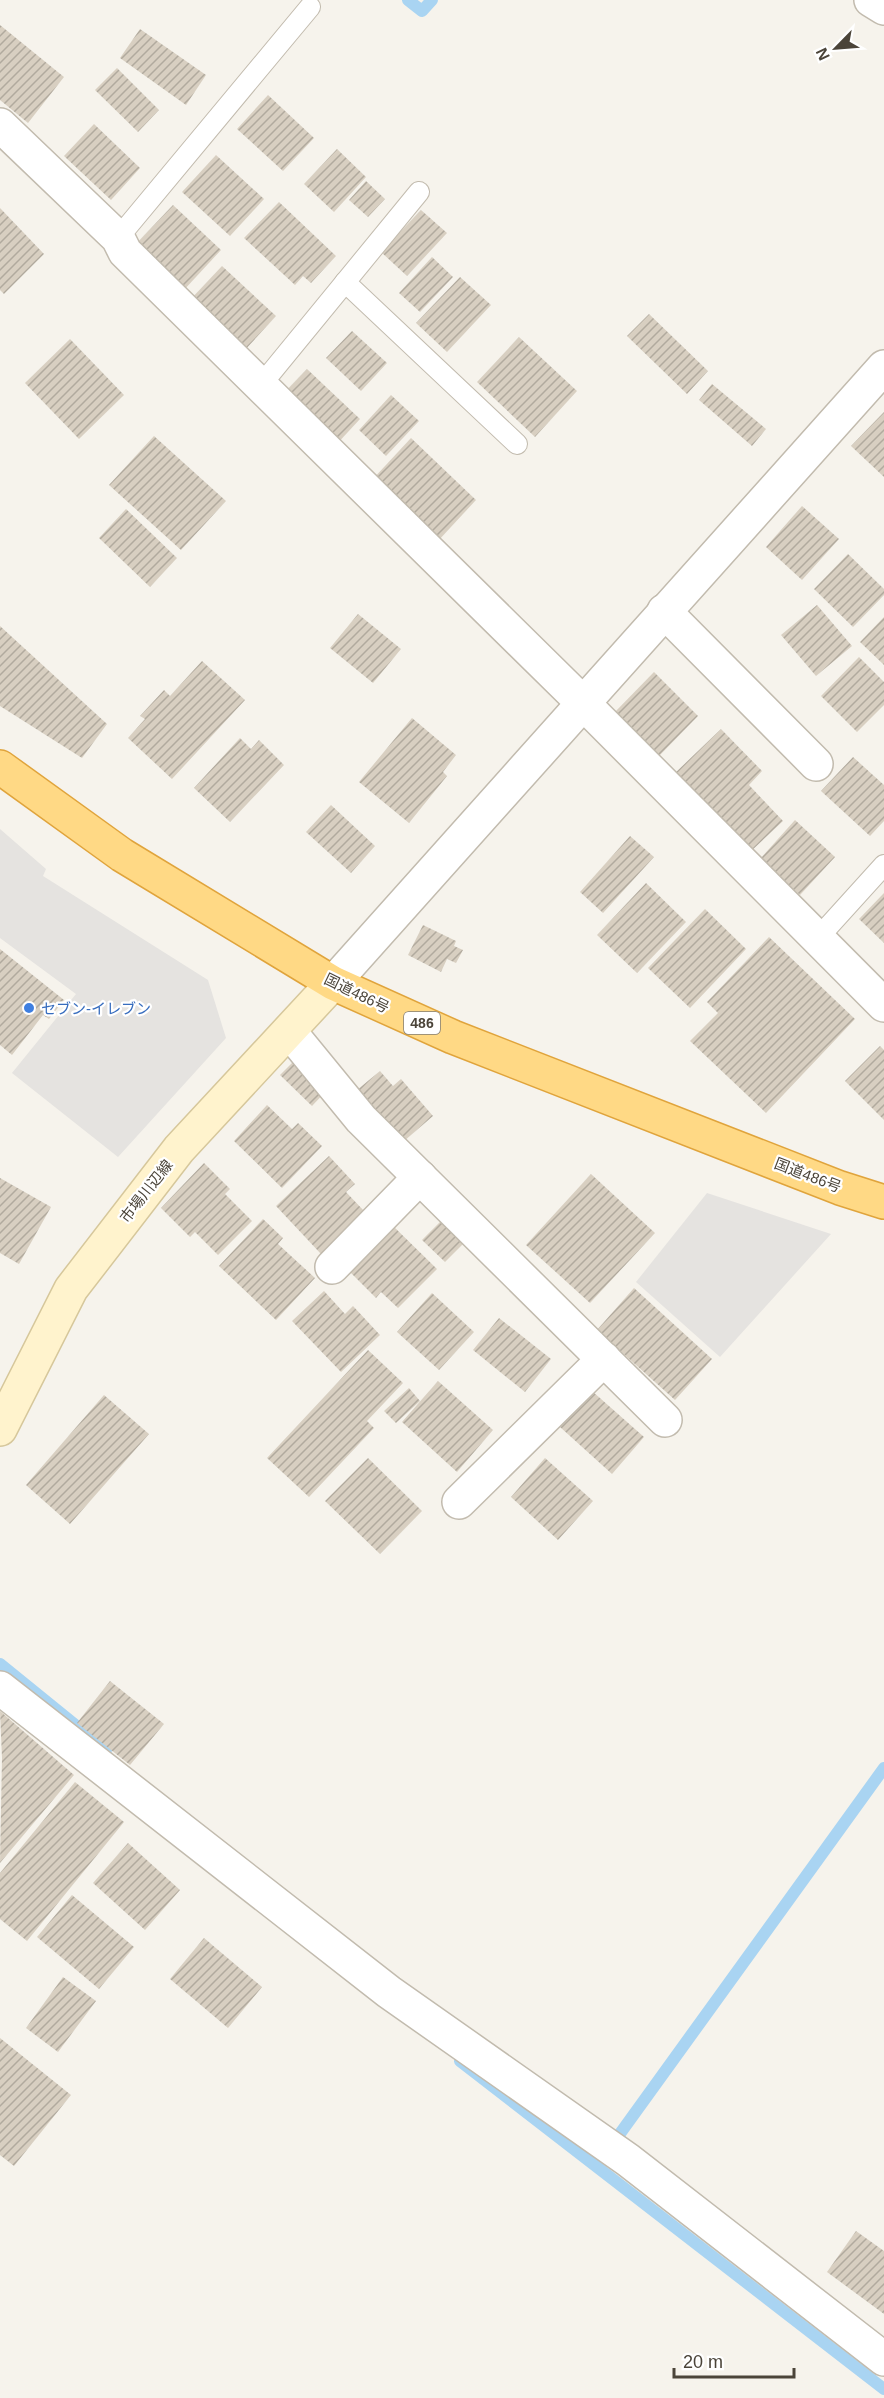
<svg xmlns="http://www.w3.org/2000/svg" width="884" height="2398" font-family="Arial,'Noto Sans JP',sans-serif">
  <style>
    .parking { fill: #e5e3e0 }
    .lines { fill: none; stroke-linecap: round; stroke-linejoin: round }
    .stream { stroke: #a9d4f2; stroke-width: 12 }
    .building { fill: url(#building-hatch) }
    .service-casing { stroke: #c2bbae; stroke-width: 22 }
    .minor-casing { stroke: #c2bbae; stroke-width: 36 }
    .tertiary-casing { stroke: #c2bbae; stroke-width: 36 }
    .secondary-casing { stroke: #d6c79b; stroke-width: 36 }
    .trunk-casing { stroke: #e0a43c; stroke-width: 36 }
    .service { stroke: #fff; stroke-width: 20 }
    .minor { stroke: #fff; stroke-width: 33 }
    .tertiary { stroke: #fff; stroke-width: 33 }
    .secondary { stroke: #fff3cd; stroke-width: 33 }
    .trunk { stroke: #ffd985; stroke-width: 33 }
    .shop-dot { fill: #3f7fe0; stroke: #fff; stroke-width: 2 }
    .labels { text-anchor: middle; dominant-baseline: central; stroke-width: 4.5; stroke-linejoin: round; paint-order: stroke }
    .shield { fill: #fff; stroke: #817c74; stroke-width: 1.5 }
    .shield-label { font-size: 14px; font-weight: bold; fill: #4b4439 }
    .street-label { font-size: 15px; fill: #4b4439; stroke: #fff }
    .shop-label { font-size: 15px; fill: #366cbe; stroke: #fff; text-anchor: start }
  </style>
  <defs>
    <pattern id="building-hatch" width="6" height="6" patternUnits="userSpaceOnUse" patternTransform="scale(1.5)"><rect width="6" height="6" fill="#d8cfc1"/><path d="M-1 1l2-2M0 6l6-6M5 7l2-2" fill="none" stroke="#b1aa9e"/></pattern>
  </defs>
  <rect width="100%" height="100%" fill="#f6f3ec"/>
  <g class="parking">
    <polygon points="0,829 46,869 43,876 208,980 226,1038 118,1157 12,1073 76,994 0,938"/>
    <polygon points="707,1193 831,1234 720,1357 636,1282"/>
  </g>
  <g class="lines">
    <g class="stream">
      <polyline points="408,0 422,11 432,0"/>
      <polyline points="0,1664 106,1750"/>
      <polyline points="460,2061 884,2389"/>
      <polyline points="619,2135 884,1768"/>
    </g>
  </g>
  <g class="building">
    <polygon points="0,25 64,77 28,123 0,100"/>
    <polygon points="140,29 206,75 186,105 120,58"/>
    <polygon points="117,68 159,110 138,132 95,90"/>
    <polygon points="268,95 314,138 283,171 237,129"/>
    <polygon points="94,124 140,168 111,200 64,156"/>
    <polygon points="337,149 366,177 334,212 304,184"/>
    <polygon points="216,155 264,199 230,236 182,192"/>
    <polygon points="366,181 385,199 368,217 349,200"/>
    <polygon points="279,202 336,256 311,283 303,276 295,285 244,238"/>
    <polygon points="173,205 221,250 183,291 134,246"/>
    <polygon points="0,208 44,254 4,294 0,290"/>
    <polygon points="421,210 447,233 407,276 381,252"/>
    <polygon points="432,257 453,277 420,312 399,293"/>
    <polygon points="222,266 276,316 244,351 190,300"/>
    <polygon points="460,277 491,305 447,352 416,323"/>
    <polygon points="649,314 708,371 687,394 627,336"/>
    <polygon points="352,331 387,363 361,391 326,358"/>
    <polygon points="519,337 577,391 535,437 477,382"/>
    <polygon points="70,339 124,395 79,439 25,383"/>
    <polygon points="307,369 360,419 335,446 281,396"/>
    <polygon points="712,384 766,429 752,446 699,400"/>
    <polygon points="391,395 419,421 386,456 359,430"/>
    <polygon points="884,412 884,477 851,446"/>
    <polygon points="154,436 226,501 181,550 109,485"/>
    <polygon points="411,438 476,500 438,541 372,480"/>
    <polygon points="802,506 839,539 802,580 766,547"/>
    <polygon points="126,509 177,558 150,587 99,538"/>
    <polygon points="848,554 884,589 884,595 853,627 814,589"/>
    <polygon points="817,605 852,646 816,676 781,635"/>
    <polygon points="358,614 401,649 373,683 330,648"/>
    <polygon points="884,617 884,665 860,642"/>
    <polygon points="0,626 107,724 82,758 0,706"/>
    <polygon points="859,657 884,682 884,705 857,732 821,696"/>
    <polygon points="202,661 245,700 172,779 128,738 145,719 140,716 164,690 170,696"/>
    <polygon points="654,672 698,716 659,756 614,713"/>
    <polygon points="412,718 456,755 443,772 447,776 409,823 359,782"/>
    <polygon points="721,729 762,771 749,785 783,821 749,853 674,774"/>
    <polygon points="240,738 251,749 259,740 284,765 230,822 194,788"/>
    <polygon points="853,757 884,785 884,821 870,836 821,791"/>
    <polygon points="331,805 375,846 351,873 306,832"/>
    <polygon points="795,820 835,857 800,895 760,859"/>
    <polygon points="630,836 654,857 603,913 580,892"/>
    <polygon points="646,883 686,922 637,973 597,935"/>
    <polygon points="884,893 884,943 859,919"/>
    <polygon points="705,909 746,949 690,1008 648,968"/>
    <polygon points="423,925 456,941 454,946 463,950 456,963 447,959 441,972 408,955"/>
    <polygon points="769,937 855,1019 766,1113 690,1041 718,1013 707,1002"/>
    <polygon points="0,949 64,1000 49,1019 43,1015 12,1055 0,1045"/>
    <polygon points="880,1046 884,1050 884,1120 845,1081"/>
    <polygon points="297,1058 329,1088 312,1106 280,1075"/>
    <polygon points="380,1071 393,1086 401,1079 433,1116 396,1148 351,1095"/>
    <polygon points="267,1105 292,1129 298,1123 322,1146 282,1188 234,1141"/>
    <polygon points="329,1156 355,1184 346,1192 365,1212 321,1254 276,1206"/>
    <polygon points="204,1163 230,1189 225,1194 252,1221 218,1255 195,1232 190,1237 161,1208"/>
    <polygon points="591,1174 655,1233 590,1303 526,1245"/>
    <polygon points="0,1178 51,1207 19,1264 0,1253"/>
    <polygon points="444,1218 466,1241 445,1262 422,1240"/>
    <polygon points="263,1219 283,1238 278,1244 315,1278 276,1320 219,1266"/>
    <polygon points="391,1224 437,1269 398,1308 381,1292 376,1298 347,1269"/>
    <polygon points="634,1288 712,1359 675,1400 597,1330"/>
    <polygon points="324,1291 345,1314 353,1306 380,1335 341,1372 292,1321"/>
    <polygon points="432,1293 474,1332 439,1370 397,1332"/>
    <polygon points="499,1318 551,1359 525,1392 473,1350"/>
    <polygon points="368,1350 403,1383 367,1421 374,1428 309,1497 267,1458"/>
    <polygon points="438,1381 493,1430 457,1472 402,1422"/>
    <polygon points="409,1388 420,1401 396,1423 384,1411"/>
    <polygon points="592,1391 644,1437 612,1474 560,1427"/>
    <polygon points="104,1395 149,1434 70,1524 26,1485"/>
    <polygon points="368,1458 422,1511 380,1554 325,1501"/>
    <polygon points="545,1458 593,1501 558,1540 511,1497"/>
    <polygon points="110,1681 164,1724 130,1765 77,1723"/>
    <polygon points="0,1711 74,1775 0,1863 2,1758"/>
    <polygon points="75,1782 124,1822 27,1941 0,1919 0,1873"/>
    <polygon points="128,1843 180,1890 145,1930 93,1883"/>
    <polygon points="72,1895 134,1947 99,1989 37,1937"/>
    <polygon points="204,1938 262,1987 228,2028 170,1979"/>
    <polygon points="63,1977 96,2001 58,2052 26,2028"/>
    <polygon points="0,2038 71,2095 14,2166 0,2155"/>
    <polygon points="856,2231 884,2251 884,2314 827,2272"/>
  </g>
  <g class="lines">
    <g class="service-casing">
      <g id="service">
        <polyline points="118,238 310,7"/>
        <polyline points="345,282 517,444"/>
        <polyline points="261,385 419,192"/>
        <polyline points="817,939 884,865"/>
      </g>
    </g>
    <g class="minor-casing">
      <g id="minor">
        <polyline points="871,0 884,8"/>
        <polyline points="0,125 118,238 125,252 583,703 884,1005"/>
        <polyline points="664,611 816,764"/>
        <polyline points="289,1031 361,1119 665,1420"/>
        <polyline points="332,1267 420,1177"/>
        <polyline points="459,1502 604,1359"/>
        <polyline points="0,1688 389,1992 628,2160 884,2359"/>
      </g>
    </g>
    <g class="tertiary-casing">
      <polyline id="tertiary" points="333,983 884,367"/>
    </g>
    <g class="secondary-casing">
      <polyline id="secondary" points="0,1429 71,1289 179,1149 333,983"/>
    </g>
    <g class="trunk-casing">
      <polyline id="trunk" points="0,767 122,855 333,983 453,1037 840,1188 884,1202"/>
    </g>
    <use href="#service" class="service"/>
    <use href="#minor" class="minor"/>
    <use href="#tertiary" class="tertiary"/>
    <use href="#secondary" class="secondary"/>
    <use href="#trunk" class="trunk"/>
  </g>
  <circle class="shop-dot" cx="29" cy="1008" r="6"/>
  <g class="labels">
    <rect class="shield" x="404" y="1012" width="36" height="22" rx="4.5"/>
    <g class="shield-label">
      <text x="422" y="1023">486</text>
    </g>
    <g class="street-label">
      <text transform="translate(357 993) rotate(26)">国道486号</text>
      <text transform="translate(808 1175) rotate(21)">国道486号</text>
      <text transform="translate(146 1191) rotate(-52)">市場川辺線</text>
    </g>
    <g class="shop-label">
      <text x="41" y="1008">セブン-イレブン</text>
    </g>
  </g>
  <g transform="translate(836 48) rotate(245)" stroke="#ffffff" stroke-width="4.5" paint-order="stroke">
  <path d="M0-4.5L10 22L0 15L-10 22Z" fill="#4b4439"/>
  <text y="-9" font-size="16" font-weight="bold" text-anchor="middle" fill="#4b4439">N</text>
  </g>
  <path d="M674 2368v9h120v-9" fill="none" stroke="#4b4439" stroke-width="3"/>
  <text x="683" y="2368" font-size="18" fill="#4b4439" stroke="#ffffff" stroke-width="4.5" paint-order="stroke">20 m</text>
</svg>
